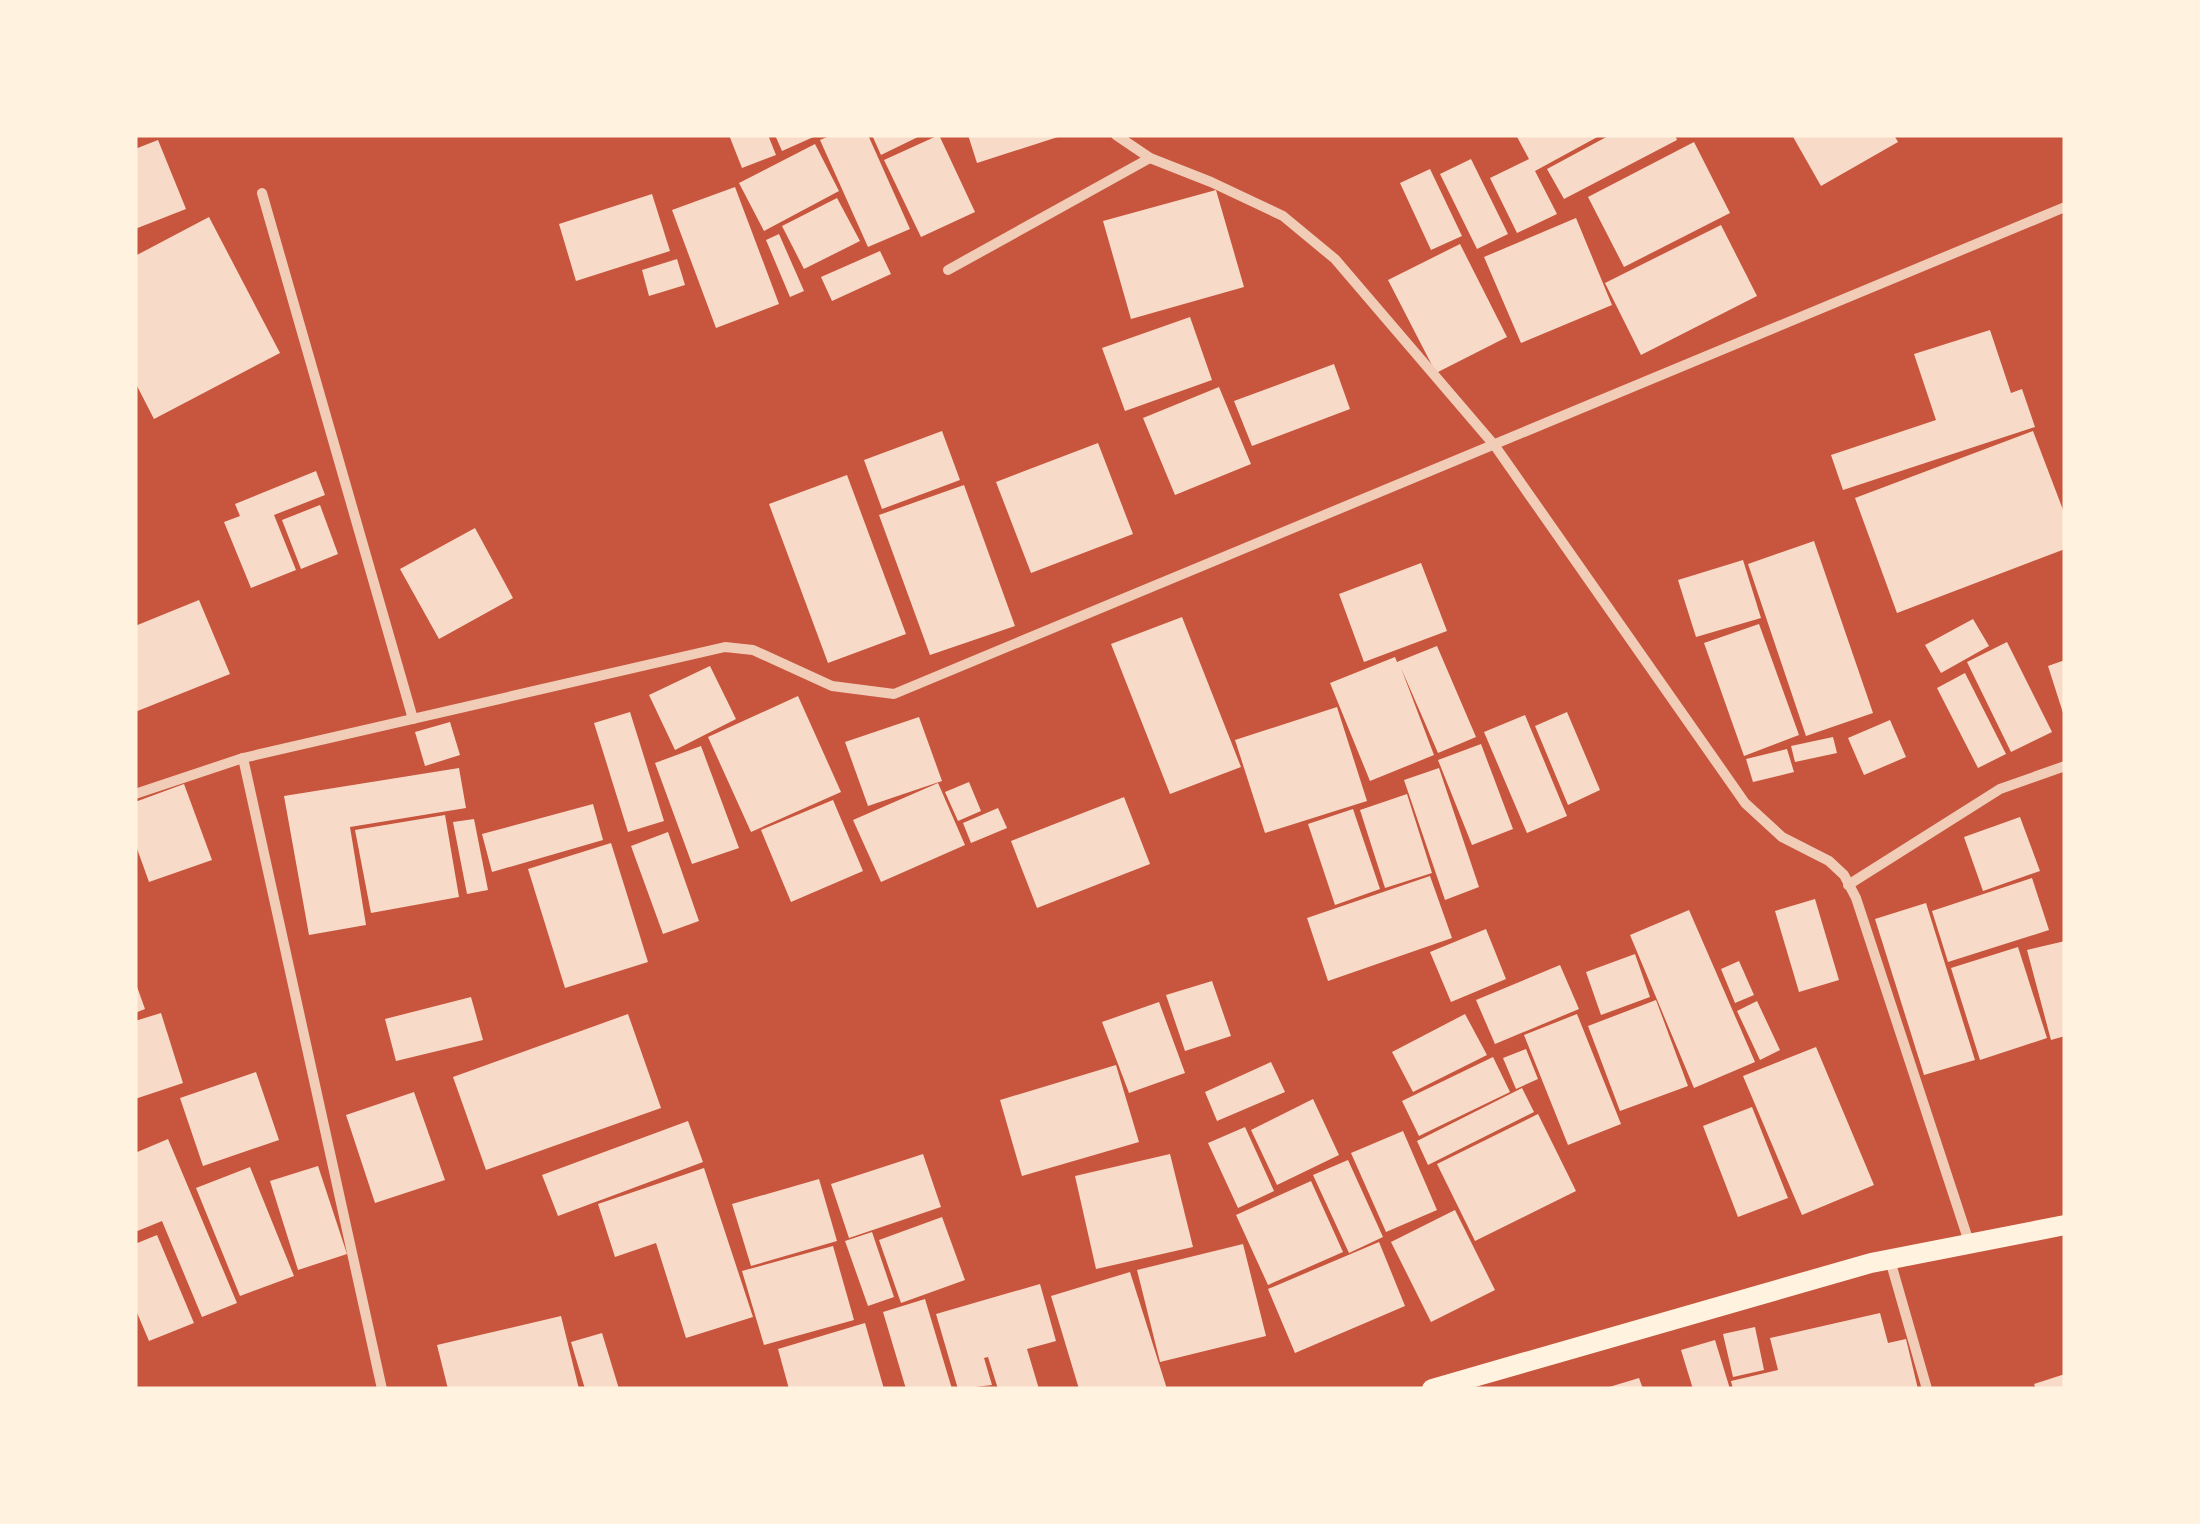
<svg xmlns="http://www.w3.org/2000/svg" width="2200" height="1524" font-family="'Golos Text',sans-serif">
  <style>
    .building { fill: #f7dbc8 }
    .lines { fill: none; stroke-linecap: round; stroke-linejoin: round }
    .minor { stroke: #f1ccb7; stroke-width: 10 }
    .secondary { stroke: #fff3e0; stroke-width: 20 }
  </style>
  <rect width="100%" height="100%" fill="#c8553d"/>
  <g class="building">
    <polygon points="729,135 768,135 776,155 742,168"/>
    <polygon points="775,135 818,135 782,151"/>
    <polygon points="832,135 868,135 910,229 868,247 820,140"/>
    <polygon points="872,135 922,135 881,155"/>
    <polygon points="939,135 975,212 921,237 884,160"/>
    <polygon points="968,135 1061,135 1061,136 977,163"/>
    <polygon points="1516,135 1601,135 1535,171 1557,214 1517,233 1490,178 1529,159"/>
    <polygon points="1610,135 1675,135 1677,140 1564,199 1547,169"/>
    <polygon points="1792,135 1894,135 1898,142 1821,186"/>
    <polygon points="158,140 186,209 135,229 135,149"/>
    <polygon points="1694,142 1730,213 1624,267 1588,197"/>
    <polygon points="815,144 839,191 764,231 739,183"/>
    <polygon points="1471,159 1508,234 1477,249 1440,174"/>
    <polygon points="1430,169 1462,236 1431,250 1400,183"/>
    <polygon points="735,187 779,304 716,328 672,210"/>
    <polygon points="1216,190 1244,287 1131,319 1103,221"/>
    <polygon points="652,194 670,251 576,281 559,224"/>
    <polygon points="837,198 860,241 804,269 782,226"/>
    <polygon points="209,217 280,353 154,419 135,382 135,256"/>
    <polygon points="1576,218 1612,305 1521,343 1484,257"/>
    <polygon points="1721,225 1757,296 1641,355 1605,283"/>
    <polygon points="779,234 804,291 790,297 766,240"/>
    <polygon points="1460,244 1507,337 1436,373 1388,280"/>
    <polygon points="880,251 891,274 832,301 821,277"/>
    <polygon points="677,259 685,285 649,296 642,270"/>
    <polygon points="1190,317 1212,380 1125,411 1102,348"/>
    <polygon points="1990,330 2011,393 2022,389 2035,427 1843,490 1831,455 1936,420 1914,354"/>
    <polygon points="1334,364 1350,409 1252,446 1234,401"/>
    <polygon points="1219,387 1251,464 1175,495 1143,418"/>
    <polygon points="942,431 960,480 882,509 864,460"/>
    <polygon points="2033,431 2065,515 2065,549 1897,613 1855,498"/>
    <polygon points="1098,443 1133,534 1031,573 996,482"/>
    <polygon points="316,471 325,495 274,515 296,570 251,588 224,522 240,516 235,504"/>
    <polygon points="847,475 906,634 828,663 769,504"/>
    <polygon points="964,485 1015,626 930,655 879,515"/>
    <polygon points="320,505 338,554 301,569 282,520"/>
    <polygon points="475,528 513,598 439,639 400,569"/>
    <polygon points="1814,541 1873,713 1806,736 1748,564"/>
    <polygon points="1743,560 1761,618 1696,637 1678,580"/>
    <polygon points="1421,563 1447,631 1364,662 1339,594"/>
    <polygon points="199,600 230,674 135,712 135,626"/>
    <polygon points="1182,617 1241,767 1170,794 1111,644"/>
    <polygon points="1973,619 1989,646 1941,673 1925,645"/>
    <polygon points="1759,624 1799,735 1744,756 1704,643"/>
    <polygon points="2007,642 2052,732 2011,752 1967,662"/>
    <polygon points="1437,646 1476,737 1438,753 1401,668 1434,755 1370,781 1330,683 1395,657 1397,662"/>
    <polygon points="2065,660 2065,716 2064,716 2048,666"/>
    <polygon points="710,666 736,719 675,750 649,695"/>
    <polygon points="1965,673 2006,754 1978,768 1937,688"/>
    <polygon points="798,696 841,792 751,832 708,737"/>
    <polygon points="1337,707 1367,801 1265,833 1235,740"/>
    <polygon points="630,712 664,821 628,832 594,723"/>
    <polygon points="1567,712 1600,790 1568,805 1535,726"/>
    <polygon points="1525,715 1567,816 1527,833 1484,732"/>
    <polygon points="919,717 942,781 868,806 845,742"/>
    <polygon points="1890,720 1906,757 1864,775 1848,738"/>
    <polygon points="450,722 460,755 425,766 415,732"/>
    <polygon points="1833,737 1837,753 1795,762 1791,746"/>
    <polygon points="1481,744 1513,829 1472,845 1438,760"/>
    <polygon points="701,746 739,848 692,864 655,763"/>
    <polygon points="1787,749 1794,772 1753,782 1746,759"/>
    <polygon points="459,768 466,808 350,827 366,925 309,935 284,796"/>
    <polygon points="1439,768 1479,887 1445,900 1404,780"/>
    <polygon points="969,782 981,811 958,821 945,792"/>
    <polygon points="938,783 965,845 881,882 853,820"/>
    <polygon points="184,784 212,860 149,882 135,843 135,802"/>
    <polygon points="1407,794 1432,873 1385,888 1360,810"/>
    <polygon points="1124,797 1150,864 1037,908 1011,841"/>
    <polygon points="833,800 863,871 791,902 761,830"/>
    <polygon points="593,804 603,840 492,872 482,834"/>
    <polygon points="998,808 1007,828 971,843 963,823"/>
    <polygon points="1353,809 1380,889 1335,905 1308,824"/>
    <polygon points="445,815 459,897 371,913 355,830"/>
    <polygon points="2020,817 2040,871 1983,891 1964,837"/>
    <polygon points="474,819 488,890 467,894 453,822"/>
    <polygon points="668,832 699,921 663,934 631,846"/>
    <polygon points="611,843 648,962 565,988 528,869"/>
    <polygon points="1430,876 1452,938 1328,981 1307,918"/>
    <polygon points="2032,878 2049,930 1948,962 1932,911"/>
    <polygon points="1815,899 1839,980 1799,992 1775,911"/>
    <polygon points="1926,903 1975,1060 1924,1075 1875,919"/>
    <polygon points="1689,910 1755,1062 1694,1088 1630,935"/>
    <polygon points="1486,929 1506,979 1451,1002 1430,952"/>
    <polygon points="2065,941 2065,1036 2051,1040 2027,950"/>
    <polygon points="2018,947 2047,1038 1980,1060 1951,968"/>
    <polygon points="1635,954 1650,997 1601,1015 1586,972"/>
    <polygon points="1739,961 1754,995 1735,1003 1721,969"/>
    <polygon points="1560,965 1579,1009 1495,1044 1476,1000"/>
    <polygon points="135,981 145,1009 135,1013"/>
    <polygon points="1212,981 1231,1036 1185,1051 1166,995"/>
    <polygon points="471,997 483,1040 396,1061 385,1019"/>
    <polygon points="1656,1000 1688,1086 1620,1111 1588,1026"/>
    <polygon points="1757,1001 1780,1050 1760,1060 1737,1011"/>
    <polygon points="1159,1002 1185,1073 1129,1093 1102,1022"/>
    <polygon points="161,1013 183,1083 135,1099 135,1021"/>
    <polygon points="628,1014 661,1108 486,1170 453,1077"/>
    <polygon points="1465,1014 1487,1055 1413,1092 1392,1052"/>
    <polygon points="1577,1014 1621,1124 1568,1145 1524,1035"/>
    <polygon points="1816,1047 1874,1185 1802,1215 1743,1076"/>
    <polygon points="1526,1049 1538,1079 1516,1089 1503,1058"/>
    <polygon points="1493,1057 1510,1092 1419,1136 1402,1101"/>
    <polygon points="1271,1062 1285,1092 1217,1121 1205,1092"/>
    <polygon points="1116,1065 1139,1142 1022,1176 1000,1100"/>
    <polygon points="256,1072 279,1140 203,1166 180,1098"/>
    <polygon points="1522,1088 1534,1112 1428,1165 1417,1141"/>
    <polygon points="414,1092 445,1180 375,1203 346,1115"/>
    <polygon points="1313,1099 1339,1155 1277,1185 1251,1130"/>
    <polygon points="1752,1107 1788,1198 1738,1217 1703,1126"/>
    <polygon points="1538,1114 1576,1191 1475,1241 1437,1164"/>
    <polygon points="688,1121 703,1162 558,1216 542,1175"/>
    <polygon points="1245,1127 1274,1191 1238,1208 1208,1143"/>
    <polygon points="1403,1131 1437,1210 1386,1232 1351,1153"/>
    <polygon points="168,1139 237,1303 202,1317 162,1221 135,1232 135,1153"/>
    <polygon points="923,1154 941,1207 849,1238 831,1184"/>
    <polygon points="1170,1154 1193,1247 1096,1269 1075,1176"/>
    <polygon points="1348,1160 1383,1237 1349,1253 1313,1175"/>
    <polygon points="318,1166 347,1254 298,1270 270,1181"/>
    <polygon points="250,1167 294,1276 240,1296 196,1188"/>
    <polygon points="704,1168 753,1317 686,1338 656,1243 615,1257 598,1204"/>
    <polygon points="819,1179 837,1241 751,1266 732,1204"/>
    <polygon points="1311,1181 1343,1252 1268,1285 1236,1215"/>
    <polygon points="1455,1210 1495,1290 1431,1322 1391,1242"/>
    <polygon points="942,1217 965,1280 901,1303 879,1240"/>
    <polygon points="872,1232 894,1297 868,1306 845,1241"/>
    <polygon points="157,1235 194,1323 149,1341 135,1308 135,1244"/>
    <polygon points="1379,1242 1405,1306 1295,1353 1268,1289"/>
    <polygon points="1243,1244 1266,1336 1160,1362 1137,1270"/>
    <polygon points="833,1246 854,1320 764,1345 742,1271"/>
    <polygon points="1130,1272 1167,1389 1079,1389 1051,1296"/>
    <polygon points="1040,1284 1056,1341 1027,1349 1039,1389 998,1389 988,1357 984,1358 992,1385 958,1389 936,1314"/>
    <polygon points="925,1299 952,1389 906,1389 883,1312"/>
    <polygon points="1880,1313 1888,1343 1906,1339 1918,1389 1733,1389 1731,1381 1778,1370 1770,1338"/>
    <polygon points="561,1316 579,1389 448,1389 437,1345"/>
    <polygon points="865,1323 884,1389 789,1389 778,1349"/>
    <polygon points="1755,1327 1764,1370 1733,1377 1723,1334"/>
    <polygon points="602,1333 619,1389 585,1389 571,1342"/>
    <polygon points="1715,1340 1730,1389 1693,1389 1681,1350"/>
    <polygon points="2065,1374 2065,1389 2036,1389 2034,1384"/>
    <polygon points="1639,1378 1643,1389 1607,1389 1606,1388"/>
  </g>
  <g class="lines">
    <g class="minor">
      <polyline points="1116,135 1150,158 1211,182 1283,216 1335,259 1495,446 1745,803 1782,837 1829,861 1844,875 1856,898 1970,1245"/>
      <polyline points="262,193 413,719"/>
      <polyline points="948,270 1150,158"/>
      <polyline points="243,758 382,1389"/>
      <polyline points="135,794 243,758 725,647 753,650 832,686 894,694 2065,207"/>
      <polyline points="1848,885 2000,789 2065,766"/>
      <polyline points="1890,1260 1927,1389"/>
    </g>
    <polyline class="secondary" points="1432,1389 1871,1263 2065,1225"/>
  </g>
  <rect width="2200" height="1524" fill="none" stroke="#fff3e0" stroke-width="275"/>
</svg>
